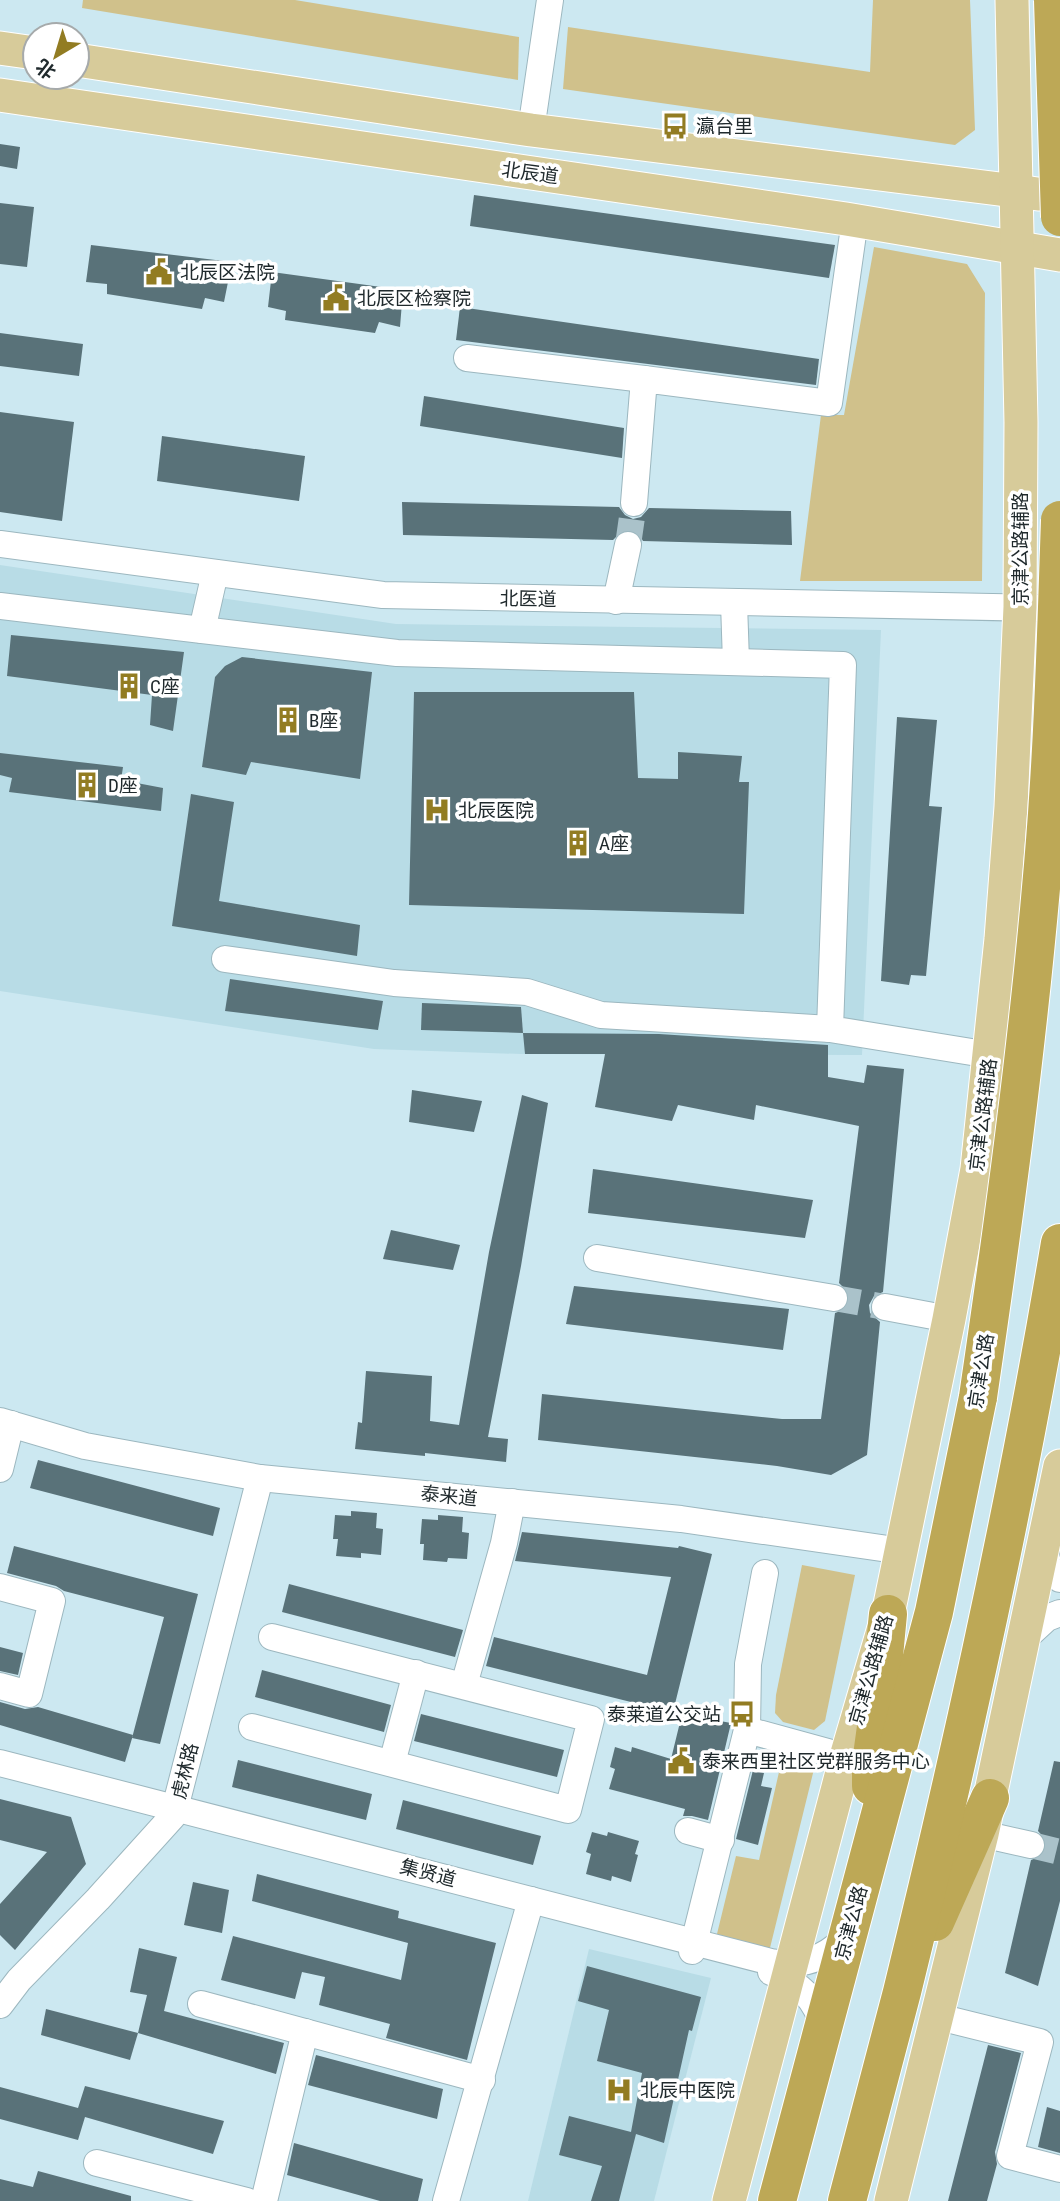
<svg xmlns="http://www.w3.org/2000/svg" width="1060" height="2201" font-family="'Roboto Condensed','Noto Sans SC',sans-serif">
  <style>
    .built { fill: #b8dce6 }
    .green { fill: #d0c18b }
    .building { fill: #597279 }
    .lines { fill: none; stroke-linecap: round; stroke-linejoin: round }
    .minor-tunnel { stroke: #aac2ca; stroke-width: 26; stroke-dasharray: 26 13; stroke-linecap: butt }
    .minor-casing { stroke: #9cb7bf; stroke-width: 28 }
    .major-casing { stroke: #fff; stroke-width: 35 }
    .highway-casing { stroke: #fff; stroke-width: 40 }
    .minor { stroke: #fff; stroke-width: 26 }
    .major { stroke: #d7cb9a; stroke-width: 33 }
    .highway { stroke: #bda856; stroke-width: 38 }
    .highway-bridge-casing { stroke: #fff; stroke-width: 40; stroke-linecap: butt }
    .highway-bridge { stroke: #bda856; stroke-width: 38 }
    .labels { text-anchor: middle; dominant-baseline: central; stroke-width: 7; stroke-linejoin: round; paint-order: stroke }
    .poi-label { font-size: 19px; fill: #202a2d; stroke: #fff; text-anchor: start }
    .street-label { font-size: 19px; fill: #202a2d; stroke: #fff }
  </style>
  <rect width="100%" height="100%" fill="#cce8f1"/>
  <g class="built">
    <polygon points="0,565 396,624 881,630 862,1055 521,1054 374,1049 0,991"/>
    <polygon points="589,1949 711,1978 654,2201 528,2201"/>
  </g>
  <g class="green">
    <polygon points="83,0 295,0 519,37 518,80 82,8"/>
    <polygon points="873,0 970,0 975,130 955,145 563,89 568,27 870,72"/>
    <polygon points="874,247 967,264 985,293 982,581 800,581 821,415 844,415"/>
    <polygon points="802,1565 855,1575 825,1721 814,1730 783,1722 775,1713 776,1695"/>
    <polygon points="797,1756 815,1762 815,1765 769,1952 716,1938 736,1856 759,1860 779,1772 766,1768 767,1761 795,1762"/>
  </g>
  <g class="building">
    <polygon points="0,144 20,147 17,169 0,166"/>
    <polygon points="474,195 835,245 829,278 470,226"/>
    <polygon points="0,203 34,207 27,267 0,264"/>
    <polygon points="91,245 232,262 224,302 205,298 202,309 107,294 107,284 86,282"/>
    <polygon points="272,272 403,290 400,327 379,322 375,333 285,320 286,311 268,307"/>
    <polygon points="460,307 819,359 816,385 456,340"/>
    <polygon points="0,333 83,344 79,376 0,366"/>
    <polygon points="424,396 624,428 622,458 420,426"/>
    <polygon points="0,412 74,422 62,521 0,512"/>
    <polygon points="162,436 305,456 299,501 157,481"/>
    <polygon points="402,502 619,507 625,515 633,519 641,517 649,508 791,511 792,545 643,541 639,534 631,530 623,530 613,540 403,535"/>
    <polygon points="11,635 184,652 173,731 150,725 152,695 7,676"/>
    <polygon points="242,657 372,672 360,779 251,762 246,775 202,767 215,677 225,666"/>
    <polygon points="414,692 634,692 638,778 678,779 678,752 742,756 739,782 749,782 744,914 409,905"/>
    <polygon points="897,717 937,720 929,806 942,807 926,976 911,975 909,985 881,981"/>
    <polygon points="0,753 123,767 121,780 163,788 161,811 9,792 12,778 0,775"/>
    <polygon points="191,794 234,802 219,901 360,925 357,956 172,926"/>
    <polygon points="230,979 383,1001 378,1030 225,1011"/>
    <polygon points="422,1003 521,1007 523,1033 421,1030"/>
    <polygon points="523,1033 659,1034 828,1045 828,1077 864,1083 867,1065 904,1069 883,1292 874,1296 869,1305 870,1313 880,1322 867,1455 831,1475 777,1466 538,1440 542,1394 782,1419 821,1419 835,1313 846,1309 850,1300 848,1292 839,1283 859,1126 756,1105 754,1120 678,1105 672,1121 595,1107 605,1054 525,1054"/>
    <polygon points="412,1090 482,1101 474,1132 409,1122"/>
    <polygon points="522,1095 548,1103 521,1266 488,1437 508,1439 506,1462 425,1453 425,1456 355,1449 358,1422 362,1423 366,1371 432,1376 430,1421 459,1425 489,1252"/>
    <polygon points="593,1169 813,1200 805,1238 588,1213"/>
    <polygon points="391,1230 460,1245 453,1270 383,1259"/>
    <polygon points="574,1286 789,1309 783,1350 566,1324"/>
    <polygon points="38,1460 220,1508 213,1536 30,1488"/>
    <polygon points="351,1511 377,1513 376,1528 383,1529 381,1555 361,1553 361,1558 336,1556 338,1539 333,1539 335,1515 351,1516"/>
    <polygon points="438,1515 463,1517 462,1532 469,1533 467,1559 448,1558 447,1562 423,1560 424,1544 420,1544 422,1519 438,1520"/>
    <polygon points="522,1532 678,1548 679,1546 712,1554 672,1716 638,1708 639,1704 486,1666 494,1637 647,1675 671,1577 515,1561"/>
    <polygon points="14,1546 198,1594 160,1744 132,1738 164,1617 64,1591 56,1586 7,1573"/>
    <polygon points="289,1584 463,1630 455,1657 282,1612"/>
    <polygon points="0,1647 23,1653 18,1675 0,1671"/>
    <polygon points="262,1670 391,1705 384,1732 255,1697"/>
    <polygon points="0,1702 25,1709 38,1707 133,1735 125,1762 0,1725"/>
    <polygon points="421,1714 564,1750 557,1777 414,1741"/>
    <polygon points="682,1714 731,1723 708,1820 692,1816 683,1816 685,1809 609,1789 615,1769 610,1767 615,1747 631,1752 632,1747 671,1759"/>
    <polygon points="238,1760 372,1794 366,1820 232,1787"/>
    <polygon points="1054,1761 1060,1762 1060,1901 1038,1986 1005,1973 1031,1860 1042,1856 1046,1849 1046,1840 1038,1831"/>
    <polygon points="753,1770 764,1773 761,1786 772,1788 758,1845 736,1839"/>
    <polygon points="0,1799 71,1817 86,1864 15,1950 0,1935 0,1904 47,1852 0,1840"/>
    <polygon points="403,1800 541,1836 533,1865 396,1829"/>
    <polygon points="592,1832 607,1836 608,1832 639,1841 635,1854 638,1855 631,1882 612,1876 611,1881 586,1874 591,1854 586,1852"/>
    <polygon points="257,1874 399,1911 398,1918 496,1943 467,2060 386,2038 390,2024 319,2005 325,1977 302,1972 295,1999 221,1980 233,1936 401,1980 408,1943 252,1901"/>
    <polygon points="193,1882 229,1890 222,1933 184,1925"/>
    <polygon points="139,1948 177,1957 164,2011 284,2043 276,2074 138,2033 147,1995 130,1992"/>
    <polygon points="587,1966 701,1997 692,2031 689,2030 664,2143 636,2134 619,2201 591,2201 602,2166 559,2155 569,2116 631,2132 642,2073 597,2061 609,2010 578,2001"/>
    <polygon points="46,2009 138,2033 130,2060 41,2035"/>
    <polygon points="988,2045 1021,2053 995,2152 997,2164 987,2201 948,2201"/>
    <polygon points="316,2055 443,2089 437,2119 308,2085"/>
    <polygon points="85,2086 224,2121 213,2154 85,2117 78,2140 0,2119 0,2087 78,2108"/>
    <polygon points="1047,2107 1060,2111 1060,2153 1038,2147"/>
    <polygon points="294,2143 423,2179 418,2201 380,2201 287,2175"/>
    <polygon points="38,2171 131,2196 131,2201 0,2201 0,2179 33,2187"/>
  </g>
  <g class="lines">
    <g class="minor-tunnel">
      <polyline points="628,545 634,503"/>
      <polyline points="834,1298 885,1307"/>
      <polyline points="1031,1845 1060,1852"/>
    </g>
    <g class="minor-casing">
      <g id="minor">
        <polyline points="531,130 550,0"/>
        <polyline points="467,358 644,379"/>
        <polyline points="634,503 644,379 829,403 855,220"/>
        <polyline points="0,544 383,595 1037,608"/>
        <polyline points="616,601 628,545"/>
        <polyline points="734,603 736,662"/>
        <polyline points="0,606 202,630 215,573"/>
        <polyline points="202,630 397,653 843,665 830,1029 990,1055"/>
        <polyline points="225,959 394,983 527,992 601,1015 830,1029"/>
        <polyline points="597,1258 834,1298"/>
        <polyline points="885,1307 949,1319"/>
        <polyline points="0,1421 85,1446 260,1478 681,1519 902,1551"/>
        <polyline points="0,1469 11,1424"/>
        <polyline points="1043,1544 1048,1563 1060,1579"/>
        <polyline points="0,1587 52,1601 29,1694 0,1686"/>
        <polyline points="1022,1641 1047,1618 1060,1613"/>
        <polyline points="464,1685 504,1543 512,1502"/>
        <polyline points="252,1727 568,1810 591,1719 272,1637"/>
        <polyline points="747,1730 846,1757"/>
        <path d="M0,1763L771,1962C802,1967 828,1959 848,1934"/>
        <polyline points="392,1763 416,1673"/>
        <polyline points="688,1831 721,1840"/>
        <polyline points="982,1834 1031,1845"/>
        <polyline points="692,1951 747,1730 748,1664 765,1573"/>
        <path d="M771,1972C800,1984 816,1998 824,2029"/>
        <polyline points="201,2004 482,2080"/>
        <polyline points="0,2005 19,1980 98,1899 173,1816 260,1478"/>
        <polyline points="935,2016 1040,2042 1010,2156 1060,2169"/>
        <polyline points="97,2163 247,2201"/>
        <polyline points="264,2201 305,2032"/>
        <polyline points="446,2201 531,1900"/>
      </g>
    </g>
    <g class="major-casing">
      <g id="major">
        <polyline points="0,48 35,53"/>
        <polyline points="77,60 531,130 1038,194"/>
        <polyline points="0,95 846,219 1060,255"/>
        <polyline points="729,2201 846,1757 888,1614 949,1319 977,1169 1001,939 1011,807 1020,607 1021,422 1012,0"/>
        <polyline points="891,2201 982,1834 1060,1466"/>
      </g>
    </g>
    <g class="highway-casing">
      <g id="highway">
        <polyline points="871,1786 871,1763 880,1698 888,1614"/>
        <polyline points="935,1922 990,1798"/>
        <polyline points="777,2201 934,1612 978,1397"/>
        <path d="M847,2201C865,2131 884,2062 902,1992C963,1744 1018,1495 1060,1243"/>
      </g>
    </g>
    <use href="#minor" class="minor"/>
    <use href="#major" class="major"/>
    <use href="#highway" class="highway"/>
    <g class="highway-bridge-casing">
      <g id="highway-bridge">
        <polyline points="1053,0 1060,217"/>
        <path d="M978,1397C1004,1220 1028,1043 1043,865C1053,750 1056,635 1060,520"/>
      </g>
    </g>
    <use href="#highway-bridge" class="highway-bridge"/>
  </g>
  <defs>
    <g id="bus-bare" transform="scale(2.1)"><path d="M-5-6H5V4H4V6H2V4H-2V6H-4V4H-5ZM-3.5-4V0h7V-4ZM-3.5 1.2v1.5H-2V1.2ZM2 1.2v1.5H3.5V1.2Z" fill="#927c22" stroke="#fff" stroke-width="2.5" paint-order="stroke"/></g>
    <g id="civic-bare" transform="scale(2.1)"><path d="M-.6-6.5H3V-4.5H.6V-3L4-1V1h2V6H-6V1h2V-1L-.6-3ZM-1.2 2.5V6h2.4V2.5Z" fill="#927c22" stroke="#fff" stroke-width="2.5" paint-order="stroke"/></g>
    <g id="building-bare" transform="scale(2.1)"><path d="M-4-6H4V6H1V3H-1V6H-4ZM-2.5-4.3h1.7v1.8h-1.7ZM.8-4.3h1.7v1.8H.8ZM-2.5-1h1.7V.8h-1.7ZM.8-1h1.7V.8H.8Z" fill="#927c22" stroke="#fff" stroke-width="2.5" paint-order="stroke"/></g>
    <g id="hospital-bare" transform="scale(2.1)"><path d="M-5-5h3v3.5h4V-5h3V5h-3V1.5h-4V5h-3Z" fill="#927c22" stroke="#fff" stroke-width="2.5" paint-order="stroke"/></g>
  </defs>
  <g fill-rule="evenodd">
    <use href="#bus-bare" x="675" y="126"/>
    <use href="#civic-bare" x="159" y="272"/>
    <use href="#civic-bare" x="336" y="298"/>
    <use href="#building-bare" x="129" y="686"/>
    <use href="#building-bare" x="288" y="720"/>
    <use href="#building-bare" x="87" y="785"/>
    <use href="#hospital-bare" x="437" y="810"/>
    <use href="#building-bare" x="578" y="843"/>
    <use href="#bus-bare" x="742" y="1714"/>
    <use href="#civic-bare" x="681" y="1761"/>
    <use href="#hospital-bare" x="619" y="2090"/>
  </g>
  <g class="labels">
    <g class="poi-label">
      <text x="696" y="126">瀛台里</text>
      <text x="180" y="272">北辰区法院</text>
      <text x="357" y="298">北辰区检察院</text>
      <text x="150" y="686">C座</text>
      <text x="309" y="720">B座</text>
      <text x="108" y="785">D座</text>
      <text x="458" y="810">北辰医院</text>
      <text x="599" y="843">A座</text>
      <text x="721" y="1714" text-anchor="end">泰莱道公交站</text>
      <text x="702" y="1761">泰来西里社区党群服务中心</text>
      <text x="640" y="2090">北辰中医院</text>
    </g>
    <g class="street-label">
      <text transform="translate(530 173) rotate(8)">北辰道</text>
      <text transform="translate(1020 549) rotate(-90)">京津公路辅路</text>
      <text transform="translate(528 599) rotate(1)">北医道</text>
      <text transform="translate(983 1115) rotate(-83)">京津公路辅路</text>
      <text transform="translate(981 1371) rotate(-81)">京津公路</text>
      <text transform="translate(449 1496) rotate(6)">泰来道</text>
      <text transform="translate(871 1670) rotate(-74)">京津公路辅路</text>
      <text transform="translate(185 1771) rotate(-76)">虎林路</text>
      <text transform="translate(428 1873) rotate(15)">集贤道</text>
      <text transform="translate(851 1923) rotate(-75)">京津公路</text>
    </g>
  </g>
  <g transform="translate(56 56) rotate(218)"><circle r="33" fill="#ffffff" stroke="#a6aaab" stroke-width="2"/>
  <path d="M0-5L12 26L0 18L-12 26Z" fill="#927c22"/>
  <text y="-10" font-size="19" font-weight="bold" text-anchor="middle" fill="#202a2d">北</text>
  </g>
</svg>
